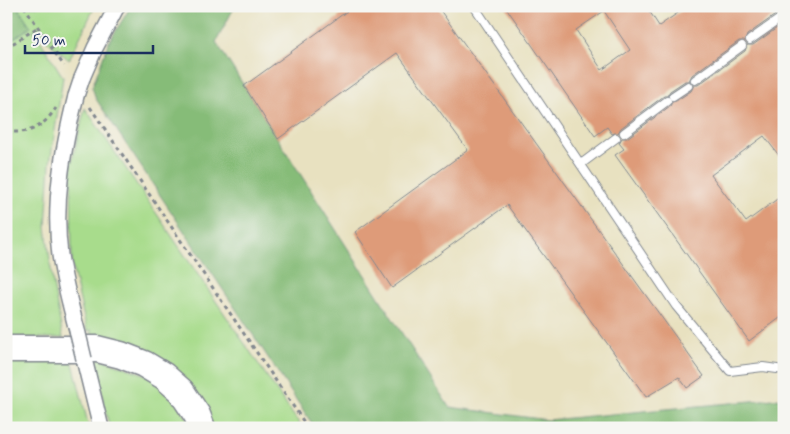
<svg xmlns="http://www.w3.org/2000/svg" width="790" height="434" font-family="Mynerve,sans-serif">
  <style>
    .green { fill: #a8dc8c; stroke: #628675 }
    .forest { fill: #86bc78; stroke: #50766b }
    .building { fill: #de9b79; fill-rule: evenodd }
    .lines { fill: none; stroke-linecap: round; stroke-linejoin: round }
    .service-casing { stroke: #82888f; stroke-width: 10 }
    .minor-casing { stroke: #82888f; stroke-width: 18 }
    .motorway-casing { stroke: #82888f; stroke-width: 29 }
    .path { stroke: #82888f; stroke-width: 3; stroke-dasharray: 4 4; stroke-linecap: butt }
    .service { stroke: #fff; stroke-width: 8 }
    .minor { stroke: #fff; stroke-width: 15 }
    .motorway { stroke: #fff; stroke-width: 26 }
    .minor-bridge-casing { stroke: #82888f; stroke-width: 18; stroke-linecap: butt }
    .minor-bridge { stroke: #fff; stroke-width: 15 }
  </style>
  <rect width="100%" height="100%" fill="#f6f6f2"/>
  <filter id="ink" filterUnits="userSpaceOnUse"><feTurbulence type="fractalNoise" baseFrequency=".02" numOctaves="2"/><feDisplacementMap in="SourceGraphic" scale="10" xChannelSelector="R" yChannelSelector="G"/><feConvolveMatrix kernelMatrix="1 2 1 2 8 2 1 2 1" color-interpolation-filters="sRGB"/></filter>
  <filter id="wash" filterUnits="userSpaceOnUse"><feTurbulence type="fractalNoise" baseFrequency=".0096" numOctaves="4" result="noise"/><feDisplacementMap in="SourceGraphic" scale="20" xChannelSelector="R" yChannelSelector="G"/><feGaussianBlur stdDeviation="1.12" result="paint"/><feColorMatrix in="noise" values="0 0 0 0 0 0 0 0 0 0 0 0 0 0 0 0 0 1.4 0 .05"/><feComposite in="paint" operator="in"/></filter>
  <g filter="url(#wash)">
    <rect width="100%" height="100%" fill="#e8e1c0"/>
    <g class="green">
      <polygon points="17,6 95,6 69,60 33,29 63,77 50,163 46,227 52,278 63,338 6,338 6,43 31,27"/>
      <polygon points="85,108 291,412 303,428 210,428 190,389 93,339 91,330 87,331 72,266 71,164"/>
      <polygon points="71,355 89,428 6,428 6,356"/>
      <polygon points="96,357 161,380 194,428 110,428 104,406"/>
    </g>
    <g class="forest">
      <polygon points="6,6 17,6 31,27 7,43"/>
      <polygon points="131,6 235,6 216,42 449,407 548,420 784,398 784,428 315,428 96,99 92,87 109,42"/>
    </g>
    <g id="blocks">
      <g class="building">
        <polygon points="354,6 437,6 704,376 687,388 679,377 646,397 507,205 392,288 355,232 468,150 397,53 278,139 244,86"/>
        <path d="M505,6H646L659,26L688,6H784V10L781,11L747,35L745,41H739L692,75L689,81H685L670,91L667,96H664L621,128L618,133H615L612,134L607,127L595,136ZM604,11L630,50L602,70L576,30Z"/>
        <polygon points="784,23 784,162 764,136 711,175 746,222 784,194 784,315 749,341 615,155 624,149 619,143 622,138 627,138 670,106 672,102 676,101 691,91 694,85 698,85 745,51 747,45 753,45"/>
      </g>
    </g>
  </g>
  <g filter="url(#ink)">
    <use href="#blocks" fill-opacity="0" stroke="#82888f" stroke-width="1"/>
    <g class="lines">
      <g class="service-casing">
        <g id="service">
          <polyline points="474,6 676,306 730,371 763,367 784,370"/>
          <polyline points="750,40 784,16"/>
          <polyline points="695,80 742,46"/>
          <polyline points="673,96 688,86"/>
          <polyline points="624,133 667,101"/>
          <polyline points="581,164 616,138"/>
        </g>
      </g>
      <g class="minor-casing">
        <g id="minor">
          <polyline points="82,78 95,48 117,6"/>
          <path d="M76,96C63,148 53,202 60,255C64,282 71,308 78,334"/>
          <polyline points="84,359 101,428"/>
        </g>
      </g>
      <g class="motorway-casing">
        <polyline id="motorway" points="6,349 97,349 121,355 144,364 164,376 181,391 197,415 202,428"/>
      </g>
      <g class="path">
        <polyline points="24,6 64,66"/>
        <polyline points="6,48 38,27"/>
        <polyline points="90,107 308,428"/>
        <path d="M6,131C30,135 43,127 56,108"/>
      </g>
      <use href="#service" class="service"/>
      <use href="#minor" class="minor"/>
      <use href="#motorway" class="motorway"/>
      <g class="minor-bridge-casing">
        <g id="minor-bridge">
          <polyline points="76,96 82,78"/>
          <polyline points="78,334 84,359"/>
        </g>
      </g>
      <use href="#minor-bridge" class="minor-bridge"/>
    </g>
  </g>
  <rect width="790" height="434" fill="none" stroke="#f6f6f2" stroke-width="25"/>
  <path d="M25 45v8h128v-8" fill="none" stroke="#1b2f5e" stroke-width="2.5"/>
  <text x="32" y="45" font-size="15" fill="#1b2f5e" stroke="#f6f6f2" stroke-width="4" paint-order="stroke">50 m</text>
</svg>
